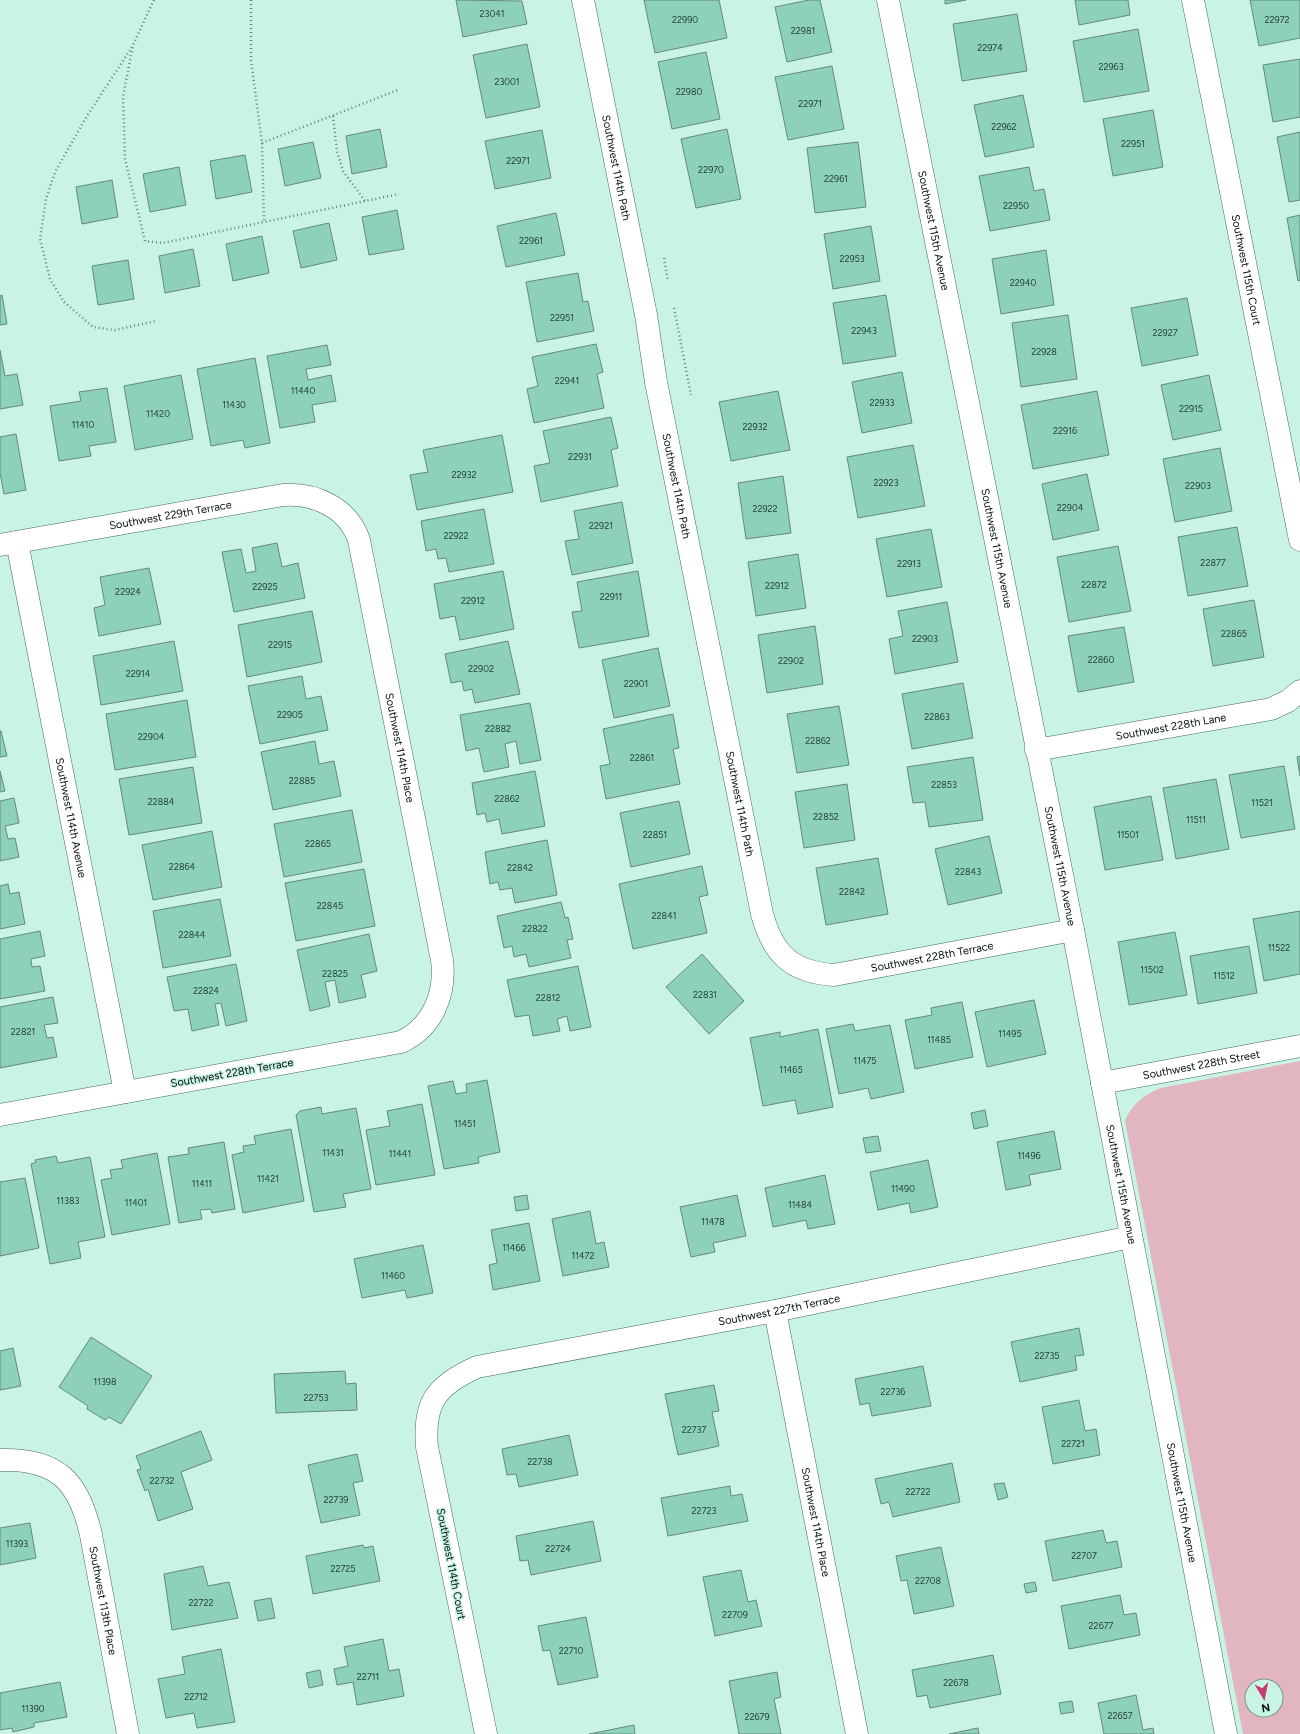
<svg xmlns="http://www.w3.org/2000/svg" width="1300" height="1734" font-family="Figtree,sans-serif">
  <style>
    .green { fill: #e1b6c1; fill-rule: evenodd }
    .building { fill: #8cd1b8; stroke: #648a7c }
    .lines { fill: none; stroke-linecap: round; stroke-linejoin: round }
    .minor-casing { stroke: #44695c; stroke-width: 23 }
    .path { stroke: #69857a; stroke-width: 2.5; stroke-dasharray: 1 3; stroke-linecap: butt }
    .minor { stroke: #fff; stroke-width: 22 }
    .labels { text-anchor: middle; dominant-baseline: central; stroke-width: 3; stroke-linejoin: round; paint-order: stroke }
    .number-label { font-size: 9px; fill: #264137 }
    .street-label { font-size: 11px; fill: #04110c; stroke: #c9f3e3 }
  </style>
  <rect width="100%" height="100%" fill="#c9f3e3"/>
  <path class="green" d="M1300,1061V1734H1243L1125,1121C1131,1105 1145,1094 1161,1088ZM1252,1686H1276V1710H1252Z"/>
  <g class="building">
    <polygon points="456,0 522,1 527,24 463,37"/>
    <polygon points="644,0 719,0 727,38 655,53"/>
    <polygon points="809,0 820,0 832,52 787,62 775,7"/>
    <polygon points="945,0 966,0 945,4"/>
    <polygon points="1075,0 1128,0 1130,15 1079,25"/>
    <polygon points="1250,0 1300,0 1300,38 1259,46"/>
    <polygon points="1017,14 1027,71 962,81 953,24"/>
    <polygon points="1138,29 1149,91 1084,102 1073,41"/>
    <polygon points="527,44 540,107 486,118 473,55"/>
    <polygon points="706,52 720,119 672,129 658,62"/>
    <polygon points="1300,59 1300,117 1273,122 1263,65"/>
    <polygon points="832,66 844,129 788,140 775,77"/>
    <polygon points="1023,95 1034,147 985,157 974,105"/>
    <polygon points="1153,110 1163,167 1113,176 1103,119"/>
    <polygon points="380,129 387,167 352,174 346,136"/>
    <polygon points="727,129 741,199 696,208 681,139"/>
    <polygon points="542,130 551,178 495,189 485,141"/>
    <polygon points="1300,132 1300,200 1289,202 1277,137"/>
    <polygon points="313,142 321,178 285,186 278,149"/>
    <polygon points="858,142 866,207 815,213 807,148"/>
    <polygon points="245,155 252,192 216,199 210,161"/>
    <polygon points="179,167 186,205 150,212 143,174"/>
    <polygon points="1029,167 1034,191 1044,189 1050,220 990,231 979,176"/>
    <polygon points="112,180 118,217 82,224 76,187"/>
    <polygon points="397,210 404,249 369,255 362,217"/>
    <polygon points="556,213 565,255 506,267 497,226"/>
    <polygon points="1300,215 1300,280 1298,281 1287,218"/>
    <polygon points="329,223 337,260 301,268 293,231"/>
    <polygon points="871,226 880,281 833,289 824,234"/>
    <polygon points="262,236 269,273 233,281 226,244"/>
    <polygon points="193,249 200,286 165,293 159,256"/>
    <polygon points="1046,250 1054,305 1001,314 992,259"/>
    <polygon points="128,260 134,299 98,305 92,266"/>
    <polygon points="578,273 583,302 588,301 594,331 537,342 526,282"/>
    <polygon points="2,295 7,324 0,325 0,296"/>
    <polygon points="886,295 896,356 843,364 833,303"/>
    <polygon points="1187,298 1198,355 1142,366 1131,308"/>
    <polygon points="1068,315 1077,379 1021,387 1012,323"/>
    <polygon points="596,344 603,372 597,374 604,408 534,423 527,389 538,386 532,357"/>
    <polygon points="327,345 331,365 306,369 308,380 331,375 336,401 312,405 315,422 280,428 267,356"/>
    <polygon points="0,350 5,376 17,374 23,405 0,409"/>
    <polygon points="255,358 270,443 245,448 243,440 211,446 197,369"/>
    <polygon points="902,372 912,423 862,433 852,382"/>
    <polygon points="181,375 193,439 135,450 124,386"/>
    <polygon points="1209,375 1221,430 1173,440 1161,385"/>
    <polygon points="107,388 116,442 89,446 91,456 59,461 50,406 81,401 79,392"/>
    <polygon points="778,391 790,450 731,461 719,402"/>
    <polygon points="1097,391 1109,455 1033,469 1021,405"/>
    <polygon points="611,417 618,448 611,450 618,486 541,502 534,466 550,463 543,431"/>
    <polygon points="16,434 26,490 4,494 0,473 0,437"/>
    <polygon points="502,435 513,492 417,510 410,475 428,472 423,450"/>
    <polygon points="913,445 925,506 858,518 847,457"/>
    <polygon points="1220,448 1232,511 1175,522 1163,459"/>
    <polygon points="1087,474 1099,530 1053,540 1042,484"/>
    <polygon points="783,476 791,533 746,539 738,483"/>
    <polygon points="622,502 633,563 572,575 565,541 579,539 574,511"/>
    <polygon points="484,509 494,564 449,572 446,558 438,559 436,549 426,551 421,521"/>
    <polygon points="1237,527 1248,586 1188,596 1178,537"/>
    <polygon points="931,529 942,587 887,597 876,539"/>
    <polygon points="277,543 282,567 298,563 305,598 234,612 222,552 241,549 246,573 256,571 252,548"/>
    <polygon points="1118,546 1131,611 1069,622 1057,557"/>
    <polygon points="798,554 806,608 756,616 748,562"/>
    <polygon points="149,568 161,624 99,636 94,608 105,605 100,577"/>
    <polygon points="503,571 514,629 460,640 455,616 440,619 434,584"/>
    <polygon points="638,571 649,636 579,648 572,612 582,611 577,582"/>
    <polygon points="1254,600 1264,657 1213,666 1203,609"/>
    <polygon points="947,602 958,662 895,674 889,639 903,636 898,611"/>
    <polygon points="312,611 322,662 247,677 238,625"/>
    <polygon points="815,626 823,684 767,693 758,635"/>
    <polygon points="1124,627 1134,682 1078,692 1068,636"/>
    <polygon points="174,641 183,691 101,705 93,656"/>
    <polygon points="508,641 520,694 475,703 472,689 464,691 462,681 451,683 445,654"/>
    <polygon points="658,648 670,706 614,718 602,660"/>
    <polygon points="302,676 306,699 321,696 328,730 260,744 248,686"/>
    <polygon points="963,683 973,738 912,749 902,694"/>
    <polygon points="187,700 196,757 115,770 106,714"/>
    <polygon points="530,703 541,760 520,764 516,741 505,744 509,767 484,772 479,748 466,751 460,715"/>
    <polygon points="839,706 849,765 797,773 787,714"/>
    <polygon points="673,714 679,748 673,749 680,784 606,799 600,766 610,764 603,729"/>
    <polygon points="0,731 1,731 7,756 0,757"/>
    <polygon points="315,741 319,764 334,761 341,796 273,810 261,752"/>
    <polygon points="1300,756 1300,776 1297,757"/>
    <polygon points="973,757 983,820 929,827 925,802 913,803 907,767"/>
    <polygon points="1284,766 1295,829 1241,838 1229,775"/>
    <polygon points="193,767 202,823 129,835 119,779"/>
    <polygon points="0,771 5,791 0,792"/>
    <polygon points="535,771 545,826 502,834 499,819 487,822 485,813 477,815 472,783"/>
    <polygon points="1216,779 1229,849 1176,859 1163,788"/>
    <polygon points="847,784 855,840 804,848 795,792"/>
    <polygon points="1151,796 1163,860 1105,870 1094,807"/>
    <polygon points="14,798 19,823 5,826 8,839 15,838 19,857 0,861 0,801"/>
    <polygon points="679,801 690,854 631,867 620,813"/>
    <polygon points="352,810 362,862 284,877 274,824"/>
    <polygon points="212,831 222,887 153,900 142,845"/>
    <polygon points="989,836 1002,893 948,905 935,849"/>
    <polygon points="547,840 557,895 515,903 512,888 500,890 498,882 490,884 485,852"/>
    <polygon points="878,858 888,914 826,925 816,868"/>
    <polygon points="702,866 708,895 699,897 707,933 633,949 619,884"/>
    <polygon points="364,869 375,926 296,941 285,883"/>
    <polygon points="8,884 10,894 19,892 25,924 0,929 0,886"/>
    <polygon points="220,899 231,956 163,968 153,911"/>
    <polygon points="561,902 565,918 568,917 573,939 567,940 571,958 529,967 526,954 514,957 512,946 504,948 497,916"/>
    <polygon points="1300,911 1300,974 1264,981 1253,919"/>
    <polygon points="40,931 45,956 31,959 32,967 40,966 45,991 0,999 0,939"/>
    <polygon points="1175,932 1187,995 1129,1005 1118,942"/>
    <polygon points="369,934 377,971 361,975 366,997 339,1003 335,980 325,982 330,1006 310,1011 297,950"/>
    <polygon points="1249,946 1257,993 1198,1004 1190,956"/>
    <polygon points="702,954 744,1001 709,1034 666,987"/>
    <polygon points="236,964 247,1021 226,1026 221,1003 215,1004 219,1025 192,1031 188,1009 174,1011 167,977"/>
    <polygon points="578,966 591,1027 570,1031 567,1016 557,1019 560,1031 533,1036 529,1015 515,1017 507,980"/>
    <polygon points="53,997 58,1023 44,1025 47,1038 53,1037 57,1057 0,1068 0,1007"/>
    <polygon points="1034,1000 1046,1054 987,1067 975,1012"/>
    <polygon points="962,1002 973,1057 915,1069 905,1020 932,1015 931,1008"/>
    <polygon points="853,1024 855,1031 890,1025 904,1092 871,1099 868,1088 839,1094 826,1029"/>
    <polygon points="818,1029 833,1107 798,1114 795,1100 763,1106 750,1038 780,1032 780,1037"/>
    <polygon points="487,1080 500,1152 478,1157 479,1163 444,1169 428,1086 453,1081 456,1094 467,1092 466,1084"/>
    <polygon points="422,1104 435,1175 376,1185 366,1130 390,1126 387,1111"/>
    <polygon points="321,1107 322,1114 356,1108 371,1189 343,1194 346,1207 314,1212 296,1115 300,1111"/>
    <polygon points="985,1110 988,1126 974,1129 971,1113"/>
    <polygon points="291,1129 304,1201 243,1213 232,1155 244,1152 243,1146 256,1144 254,1136"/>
    <polygon points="1054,1131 1061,1169 1029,1175 1031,1185 1006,1190 997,1142"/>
    <polygon points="878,1136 881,1151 866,1153 863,1138"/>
    <polygon points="224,1142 235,1209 212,1213 211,1209 200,1210 202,1219 179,1223 168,1157 189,1154 188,1148"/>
    <polygon points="157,1153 170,1224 112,1235 101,1180 112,1178 110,1170 123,1168 121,1160"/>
    <polygon points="56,1156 58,1163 90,1157 105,1237 78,1242 81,1258 50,1264 31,1164 36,1162 35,1160"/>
    <polygon points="928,1160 938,1207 911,1213 909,1203 878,1210 870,1172"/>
    <polygon points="825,1175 835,1224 808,1229 806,1220 773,1227 765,1188"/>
    <polygon points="25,1178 39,1248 0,1256 0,1182"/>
    <polygon points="527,1195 529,1209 516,1211 514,1197"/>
    <polygon points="737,1195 746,1236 713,1243 715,1252 691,1257 680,1207"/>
    <polygon points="590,1211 596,1244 604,1242 609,1267 563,1276 552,1219"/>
    <polygon points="529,1223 540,1281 493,1290 489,1265 497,1263 491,1230"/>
    <polygon points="423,1245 433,1293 407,1298 405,1290 362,1298 354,1259"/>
    <polygon points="1079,1328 1084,1355 1075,1356 1077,1370 1020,1382 1011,1342"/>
    <polygon points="91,1337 152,1376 121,1424 109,1417 105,1420 87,1409 88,1406 59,1387"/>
    <polygon points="13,1348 21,1386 0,1390 0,1351"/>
    <polygon points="923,1366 931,1406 872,1416 869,1403 860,1405 855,1379"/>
    <polygon points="345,1371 346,1384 356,1383 357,1410 276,1413 274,1374"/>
    <polygon points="714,1385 719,1411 712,1412 719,1446 678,1455 665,1394"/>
    <polygon points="1079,1400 1085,1431 1096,1429 1100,1455 1053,1464 1042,1407"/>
    <polygon points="201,1431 212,1460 181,1472 193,1509 158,1521 148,1489 145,1491 137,1470 141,1469 136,1456"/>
    <polygon points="569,1435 578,1475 519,1487 516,1474 507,1475 502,1449"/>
    <polygon points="357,1454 363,1481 353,1483 360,1515 321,1523 308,1465"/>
    <polygon points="952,1463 960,1502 893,1517 889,1502 881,1504 875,1479"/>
    <polygon points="1004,1483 1008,1497 998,1500 994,1484"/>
    <polygon points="730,1486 731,1496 742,1494 748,1521 668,1536 661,1498"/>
    <polygon points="593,1521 601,1561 531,1575 528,1560 520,1561 516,1536"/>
    <polygon points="30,1523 36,1558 0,1565 0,1528"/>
    <polygon points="1103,1530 1106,1543 1117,1541 1122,1567 1053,1581 1045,1541"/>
    <polygon points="363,1545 364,1548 373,1546 380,1581 313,1594 306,1556"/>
    <polygon points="941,1547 954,1606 914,1614 907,1580 901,1581 896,1556"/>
    <polygon points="203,1566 208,1586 229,1582 238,1618 172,1630 164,1574"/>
    <polygon points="741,1570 748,1602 756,1600 762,1626 715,1636 703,1577"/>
    <polygon points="1035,1582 1037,1591 1026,1593 1024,1584"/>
    <polygon points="1120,1595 1124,1615 1136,1613 1140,1635 1069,1649 1061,1606"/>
    <polygon points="271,1598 275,1618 258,1621 254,1601"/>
    <polygon points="586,1617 598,1677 558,1685 550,1650 543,1651 538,1626"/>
    <polygon points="383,1639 389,1671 399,1669 404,1696 357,1705 353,1682 337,1685 334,1669 348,1666 344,1647"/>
    <polygon points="221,1649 235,1722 197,1728 194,1713 166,1718 158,1679 185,1674 182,1657"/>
    <polygon points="993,1655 1001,1694 930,1708 927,1695 917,1697 912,1670"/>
    <polygon points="320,1670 323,1685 309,1688 306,1673"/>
    <polygon points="777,1672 781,1697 774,1699 781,1734 739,1734 729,1681"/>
    <polygon points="60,1682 67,1717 34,1723 34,1727 13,1732 12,1728 0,1730 0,1693"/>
    <polygon points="1136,1695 1143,1730 1153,1728 1154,1734 1104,1734 1098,1703"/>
    <polygon points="1072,1701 1074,1712 1061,1714 1059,1703"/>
    <polygon points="634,1725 635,1734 589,1734"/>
    <polygon points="978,1728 979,1734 949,1734"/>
  </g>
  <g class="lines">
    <g class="minor-casing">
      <g id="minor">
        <path id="s1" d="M583,0L646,315L656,382L762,914C773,954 791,972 834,975L1073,930"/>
        <path id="s2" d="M888,0L1073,930L1226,1734"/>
        <path id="s3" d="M1193,0L1300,540"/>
        <path id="s4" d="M17,542L125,1092"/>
        <path id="s5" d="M0,545L283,495C316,493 348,508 359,540L442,960C446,994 433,1027 401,1042L0,1115"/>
        <path id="s6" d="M1036,750L1271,709L1288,701L1300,691"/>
        <path id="s7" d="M1102,1083L1300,1046"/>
        <path id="s8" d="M775,1311L857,1734"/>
        <path id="s9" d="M0,1460C57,1458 79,1481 91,1535L128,1734"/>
        <path id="s10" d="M486,1734L427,1447C423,1402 437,1385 477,1367L775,1311L1131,1237"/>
      </g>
    </g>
    <g class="path">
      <polyline points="154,0 133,45 123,97 125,159 145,241 163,243 399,194"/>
      <polyline points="251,0 251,60 262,143 264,222"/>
      <polyline points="132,47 87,116 55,172 46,199 40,239 50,279 64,302 93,327 115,330 156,321"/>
      <polyline points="333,116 337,151 343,171 365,201"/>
      <polyline points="262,143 398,90"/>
      <polyline points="664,258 668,281"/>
      <polyline points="674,308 691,395"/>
    </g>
    <use href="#minor" class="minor"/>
  </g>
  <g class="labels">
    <g class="number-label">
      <text x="492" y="13">23041</text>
      <text x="685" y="19">22990</text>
      <text x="1277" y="19">22972</text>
      <text x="803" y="30">22981</text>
      <text x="990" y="47">22974</text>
      <text x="1111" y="66">22963</text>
      <text x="507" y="81">23001</text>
      <text x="689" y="91">22980</text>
      <text x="810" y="103">22971</text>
      <text x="1004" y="126">22962</text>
      <text x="1133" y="143">22951</text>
      <text x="518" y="160">22971</text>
      <text x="711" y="169">22970</text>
      <text x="836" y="178">22961</text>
      <text x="1016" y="205">22950</text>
      <text x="531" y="240">22961</text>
      <text x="852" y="258">22953</text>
      <text x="1023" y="282">22940</text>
      <text x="562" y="317">22951</text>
      <text x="864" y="330">22943</text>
      <text x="1165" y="332">22927</text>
      <text x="1044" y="351">22928</text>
      <text x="567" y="380">22941</text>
      <text x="303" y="390">11440</text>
      <text x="882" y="402">22933</text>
      <text x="234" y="404">11430</text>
      <text x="1191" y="408">22915</text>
      <text x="158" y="413">11420</text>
      <text x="83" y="424">11410</text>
      <text x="755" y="426">22932</text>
      <text x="1065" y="430">22916</text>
      <text x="580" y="456">22931</text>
      <text x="464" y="474">22932</text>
      <text x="886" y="482">22923</text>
      <text x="1198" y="485">22903</text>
      <text x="1070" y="507">22904</text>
      <text x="765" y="508">22922</text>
      <text x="601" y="525">22921</text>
      <text x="456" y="535">22922</text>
      <text x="1213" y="562">22877</text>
      <text x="909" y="563">22913</text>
      <text x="1094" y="584">22872</text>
      <text x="777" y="585">22912</text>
      <text x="265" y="586">22925</text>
      <text x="128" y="591">22924</text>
      <text x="611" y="596">22911</text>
      <text x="473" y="600">22912</text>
      <text x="1234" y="633">22865</text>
      <text x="925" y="638">22903</text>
      <text x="280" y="644">22915</text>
      <text x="1101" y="659">22860</text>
      <text x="791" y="660">22902</text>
      <text x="481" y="668">22902</text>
      <text x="138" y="673">22914</text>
      <text x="636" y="683">22901</text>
      <text x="290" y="714">22905</text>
      <text x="937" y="716">22863</text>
      <text x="498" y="728">22882</text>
      <text x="151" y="736">22904</text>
      <text x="818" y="740">22862</text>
      <text x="642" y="757">22861</text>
      <text x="302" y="780">22885</text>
      <text x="944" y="784">22853</text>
      <text x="507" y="798">22862</text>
      <text x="161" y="801">22884</text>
      <text x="1262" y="802">11521</text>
      <text x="826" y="816">22852</text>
      <text x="1196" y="819">11511</text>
      <text x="655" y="834">22851</text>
      <text x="1128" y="834">11501</text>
      <text x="318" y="843">22865</text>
      <text x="182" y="866">22864</text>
      <text x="520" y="867">22842</text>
      <text x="968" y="871">22843</text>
      <text x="852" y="891">22842</text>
      <text x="330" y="905">22845</text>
      <text x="664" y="915">22841</text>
      <text x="535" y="928">22822</text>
      <text x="192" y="934">22844</text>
      <text x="1279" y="947">11522</text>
      <text x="1152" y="969">11502</text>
      <text x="335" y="973">22825</text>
      <text x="1224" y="975">11512</text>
      <text x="206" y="990">22824</text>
      <text x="705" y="994">22831</text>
      <text x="548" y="997">22812</text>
      <text x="23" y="1031">22821</text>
      <text x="1010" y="1033">11495</text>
      <text x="939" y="1039">11485</text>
      <text x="865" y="1060">11475</text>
      <text x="791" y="1069">11465</text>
      <text x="465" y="1123">11451</text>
      <text x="333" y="1152">11431</text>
      <text x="400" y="1153">11441</text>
      <text x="1029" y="1155">11496</text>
      <text x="268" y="1178">11421</text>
      <text x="202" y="1183">11411</text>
      <text x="903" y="1188">11490</text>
      <text x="68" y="1200">11383</text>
      <text x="136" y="1202">11401</text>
      <text x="800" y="1204">11484</text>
      <text x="713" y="1221">11478</text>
      <text x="514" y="1247">11466</text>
      <text x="583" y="1255">11472</text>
      <text x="393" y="1275">11460</text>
      <text x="1047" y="1355">22735</text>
      <text x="105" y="1381">11398</text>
      <text x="893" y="1391">22736</text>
      <text x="316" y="1397">22753</text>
      <text x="694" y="1429">22737</text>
      <text x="1073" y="1443">22721</text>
      <text x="540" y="1461">22738</text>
      <text x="162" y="1480">22732</text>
      <text x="918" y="1491">22722</text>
      <text x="336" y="1499">22739</text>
      <text x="704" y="1510">22723</text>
      <text x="17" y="1543">11393</text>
      <text x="558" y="1548">22724</text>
      <text x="1084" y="1555">22707</text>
      <text x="343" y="1568">22725</text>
      <text x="928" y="1580">22708</text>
      <text x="201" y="1602">22722</text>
      <text x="735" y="1614">22709</text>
      <text x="1101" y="1625">22677</text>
      <text x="571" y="1650">22710</text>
      <text x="368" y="1676">22711</text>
      <text x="956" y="1682">22678</text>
      <text x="196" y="1696">22712</text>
      <text x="33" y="1708">11390</text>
      <text x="1120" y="1715">22657</text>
      <text x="757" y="1716">22679</text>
    </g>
    <g class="street-label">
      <text stroke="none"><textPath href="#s1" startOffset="171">Southwest 114th Path</textPath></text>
      <text stroke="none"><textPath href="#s2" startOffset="235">Southwest 115th Avenue</textPath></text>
      <text stroke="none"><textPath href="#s3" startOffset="275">Southwest 115th Court</textPath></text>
      <text stroke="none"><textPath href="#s1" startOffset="495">Southwest 114th Path</textPath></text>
      <text stroke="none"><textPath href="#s5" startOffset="173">Southwest 229th Terrace</textPath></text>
      <text stroke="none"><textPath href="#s2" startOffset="559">Southwest 115th Avenue</textPath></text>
      <text stroke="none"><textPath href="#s6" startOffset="137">Southwest 228th Lane</textPath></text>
      <text stroke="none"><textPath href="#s5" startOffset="594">Southwest 114th Place</textPath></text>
      <text stroke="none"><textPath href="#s1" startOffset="819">Southwest 114th Path</textPath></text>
      <text stroke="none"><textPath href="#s4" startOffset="281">Southwest 114th Avenue</textPath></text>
      <text stroke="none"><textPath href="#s2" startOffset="883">Southwest 115th Avenue</textPath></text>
      <text stroke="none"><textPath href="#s1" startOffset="1134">Southwest 228th Terrace</textPath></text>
      <text stroke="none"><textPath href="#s7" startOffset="101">Southwest 228th Street</textPath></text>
      <text transform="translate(232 1073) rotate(-10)">Southwest 228th Terrace</text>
      <text stroke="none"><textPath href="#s2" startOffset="1207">Southwest 115th Avenue</textPath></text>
      <text stroke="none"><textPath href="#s10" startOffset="704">Southwest 227th Terrace</textPath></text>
      <text stroke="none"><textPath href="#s2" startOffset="1531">Southwest 115th Avenue</textPath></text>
      <text stroke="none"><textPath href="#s8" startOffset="215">Southwest 114th Place</textPath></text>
      <text transform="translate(451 1564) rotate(79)">Southwest 114th Court</text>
      <text stroke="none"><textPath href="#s9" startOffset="199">Southwest 113th Place</textPath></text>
    </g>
  </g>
  <g transform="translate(1264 1698) rotate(170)"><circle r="19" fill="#c9f3e3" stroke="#7a998d"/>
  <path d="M0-3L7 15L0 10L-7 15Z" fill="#c63b71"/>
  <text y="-6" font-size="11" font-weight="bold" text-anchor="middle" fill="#04110c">N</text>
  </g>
</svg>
